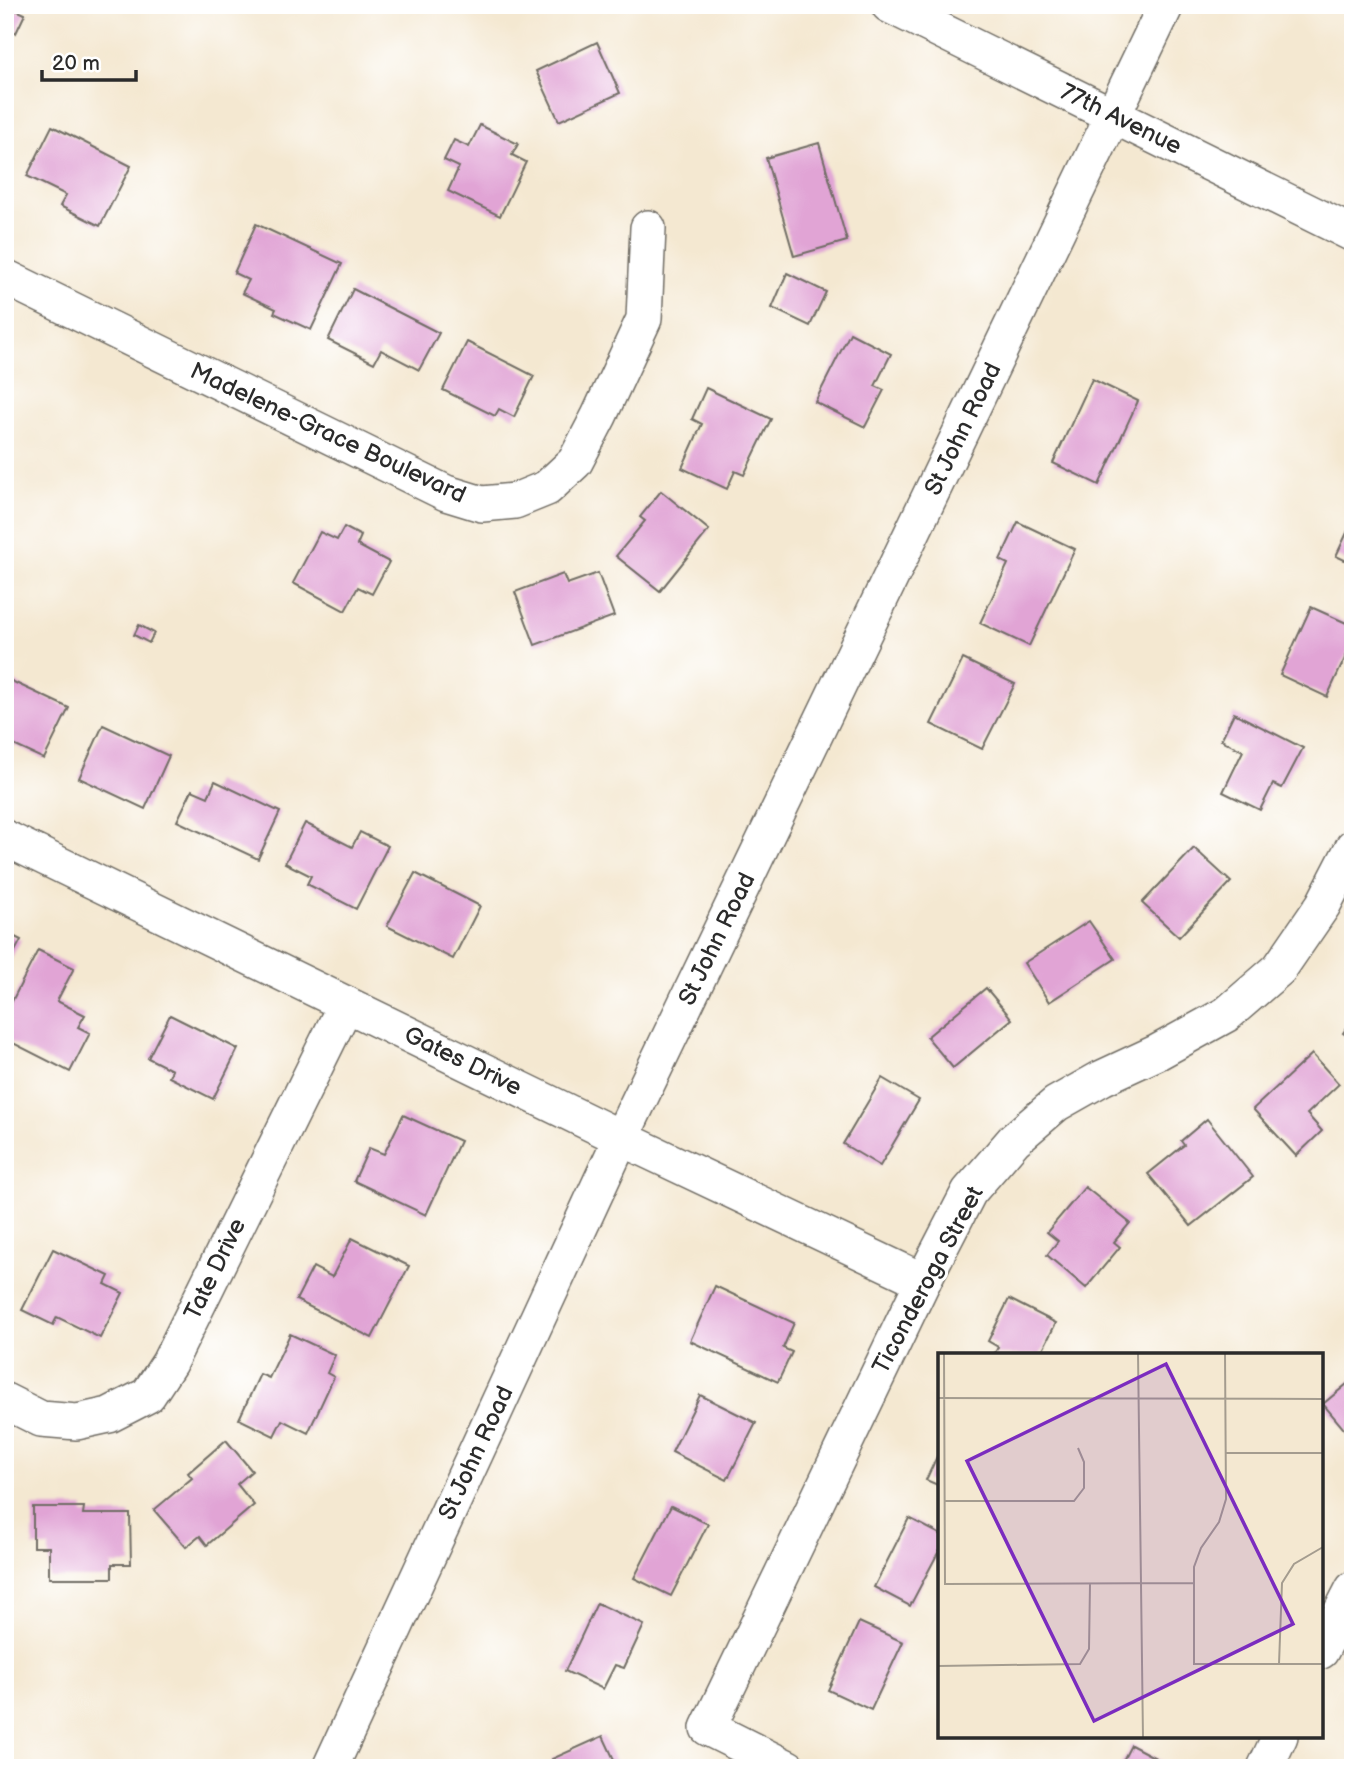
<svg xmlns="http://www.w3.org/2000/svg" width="1358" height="1773" font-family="'Balsamiq Sans',sans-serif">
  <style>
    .building { fill: #e1a4d5 }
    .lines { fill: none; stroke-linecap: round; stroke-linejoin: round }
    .minor-casing { stroke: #716d65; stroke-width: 38 }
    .minor { stroke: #fff; stroke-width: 35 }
    .labels { text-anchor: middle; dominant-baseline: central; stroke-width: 6; stroke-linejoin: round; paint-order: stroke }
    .street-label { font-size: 24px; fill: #2b2b2b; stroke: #fff }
    .inset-road { fill: none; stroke: #a49c8f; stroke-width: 2 }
    .view { fill: #7b2cbf; fill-opacity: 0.15; stroke: #7b2cbf; stroke-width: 3.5 }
    .inset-edge { fill: none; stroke: #2b2b2b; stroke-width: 3.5 }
  </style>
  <rect width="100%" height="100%" fill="#fff"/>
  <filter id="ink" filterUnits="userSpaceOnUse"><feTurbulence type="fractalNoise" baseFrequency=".0143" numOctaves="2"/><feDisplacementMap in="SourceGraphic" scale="14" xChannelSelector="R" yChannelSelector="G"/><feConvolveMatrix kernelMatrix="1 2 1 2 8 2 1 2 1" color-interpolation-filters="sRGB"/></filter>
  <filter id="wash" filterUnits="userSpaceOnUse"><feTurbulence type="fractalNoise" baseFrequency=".00686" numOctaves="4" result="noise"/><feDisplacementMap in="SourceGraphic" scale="28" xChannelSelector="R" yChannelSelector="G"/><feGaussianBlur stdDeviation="1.57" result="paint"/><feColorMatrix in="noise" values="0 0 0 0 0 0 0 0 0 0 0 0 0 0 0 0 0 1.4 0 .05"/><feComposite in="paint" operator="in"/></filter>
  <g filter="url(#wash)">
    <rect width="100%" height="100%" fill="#f4e8d1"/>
    <g id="blocks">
      <g class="building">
        <polygon points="5,5 25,14 16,33 5,27"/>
        <polygon points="597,42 620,93 559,121 536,71"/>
        <polygon points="480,125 518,144 512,155 526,162 500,216 448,191 459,167 444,160 454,140 469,147"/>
        <polygon points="52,126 131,166 100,226 60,206 66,195 27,176"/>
        <polygon points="819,143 847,241 794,256 766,158"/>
        <polygon points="256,224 342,264 311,330 274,313 276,309 242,293 249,280 234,273"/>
        <polygon points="787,273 826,292 810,326 772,308"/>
        <polygon points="353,289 439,333 419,370 381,350 374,363 328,340"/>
        <polygon points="850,333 891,354 875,386 884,390 865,427 815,402"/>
        <polygon points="467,342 534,376 514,417 499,409 495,416 443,390"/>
        <polygon points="1092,379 1138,401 1099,485 1053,463"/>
        <polygon points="706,388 771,419 744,475 735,471 727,489 682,468 702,424 692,419"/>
        <polygon points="661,491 709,530 660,591 616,556 645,521 640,517"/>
        <polygon points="1353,520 1353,564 1336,556"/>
        <polygon points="1018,522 1075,549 1029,646 980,623 1008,564 1000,560"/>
        <polygon points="344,527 361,536 357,545 389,562 372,594 358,587 345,611 293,583 320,532 337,540"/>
        <polygon points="598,573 614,616 535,645 515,592 563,574 567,584"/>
        <polygon points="1311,607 1353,626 1353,641 1327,697 1280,675"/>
        <polygon points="139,625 154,633 149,643 134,635"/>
        <polygon points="963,659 1015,684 982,749 931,724"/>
        <polygon points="5,678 69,708 44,759 5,741"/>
        <polygon points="1234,713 1303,748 1282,788 1273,784 1260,810 1223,792 1243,751 1221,740"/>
        <polygon points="103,725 169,756 145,809 79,778"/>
        <polygon points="215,781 280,812 258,859 177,821 192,790 208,797"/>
        <polygon points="305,823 352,847 360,832 388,846 356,909 307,884 311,876 285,863"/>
        <polygon points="1194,848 1231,882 1179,937 1142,903"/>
        <polygon points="415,873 480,906 453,959 387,926"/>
        <polygon points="1089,921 1115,959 1049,1002 1024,963"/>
        <polygon points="5,932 21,940 5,970"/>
        <polygon points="38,950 74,968 57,1001 85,1015 78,1027 90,1033 70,1072 5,1039 5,1015"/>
        <polygon points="986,988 1012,1019 953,1068 927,1037"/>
        <polygon points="170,1015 238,1049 213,1099 169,1077 172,1070 148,1058"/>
        <polygon points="1353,1019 1353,1040 1343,1033"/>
        <polygon points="1312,1054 1339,1084 1307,1114 1322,1131 1296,1156 1253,1109"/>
        <polygon points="882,1078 919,1100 880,1166 843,1144"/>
        <polygon points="403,1115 460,1141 426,1215 354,1181 369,1148 384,1154"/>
        <polygon points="1207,1119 1253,1177 1191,1226 1148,1174 1184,1145 1181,1141"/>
        <polygon points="1085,1187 1130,1223 1114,1242 1120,1247 1086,1288 1047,1255 1058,1241 1047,1232"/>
        <polygon points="352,1238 409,1266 372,1338 296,1300 313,1267 332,1277"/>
        <polygon points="53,1249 109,1276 105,1284 123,1293 100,1338 57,1317 53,1325 22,1310"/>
        <polygon points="715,1286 794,1323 783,1348 792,1352 778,1382 690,1341"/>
        <polygon points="1009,1299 1056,1323 1040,1355 994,1355 998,1347 988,1341"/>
        <polygon points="290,1334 335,1355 327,1373 334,1377 308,1433 282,1420 274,1436 239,1419 260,1374 269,1378"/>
        <polygon points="1353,1379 1353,1440 1323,1404"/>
        <polygon points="700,1395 756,1423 727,1480 672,1452"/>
        <polygon points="226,1440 252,1471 237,1484 254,1505 207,1545 200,1536 186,1547 154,1510 192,1478 188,1473"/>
        <polygon points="940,1450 940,1486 926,1480"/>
        <polygon points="671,1506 708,1524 671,1596 634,1578"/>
        <polygon points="33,1507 84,1507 83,1514 130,1514 131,1564 112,1564 112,1578 49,1578 49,1547 33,1547"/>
        <polygon points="909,1518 940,1534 940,1549 910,1606 874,1587"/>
        <polygon points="597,1603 644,1625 624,1668 615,1665 603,1689 565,1671"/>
        <polygon points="859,1622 903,1642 871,1710 828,1690"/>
        <polygon points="603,1736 618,1768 556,1768 552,1759"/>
        <polygon points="1131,1745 1167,1764 1165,1768 1119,1768"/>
      </g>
    </g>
  </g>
  <g filter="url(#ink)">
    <use href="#blocks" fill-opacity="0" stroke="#716d65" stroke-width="2"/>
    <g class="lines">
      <g class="minor-casing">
        <g id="minor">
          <polyline points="889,5 1353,234"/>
          <polyline points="5,277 446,493 482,504 515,501 547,488 575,462 599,416 644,319 648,228"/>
          <polyline points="5,838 621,1138 923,1281"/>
          <polyline points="5,1401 41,1419 77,1422 109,1415 148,1395 169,1363 346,1004"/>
          <polyline points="1321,1651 1353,1589"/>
          <polyline points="330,1768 621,1138 1166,5"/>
          <polyline points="788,1768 708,1728 923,1281 969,1192 1014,1140 1056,1104 1102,1078 1158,1052 1227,1014 1279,969 1323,905 1353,847"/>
          <polyline points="1265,1768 1280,1736"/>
        </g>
      </g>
      <use href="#minor" class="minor"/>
    </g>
  </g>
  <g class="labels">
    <g class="street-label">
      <text transform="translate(1121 119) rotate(26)">77th Avenue</text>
      <text transform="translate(963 429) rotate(-64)">St John Road</text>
      <text transform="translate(328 433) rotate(25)">Madelene-Grace Boulevard</text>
      <text transform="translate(717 939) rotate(-64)">St John Road</text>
      <text transform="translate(463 1061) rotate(26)">Gates Drive</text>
      <text transform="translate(215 1269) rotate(-64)">Tate Drive</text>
      <text transform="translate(928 1280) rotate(-62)">Ticonderoga Street</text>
      <text transform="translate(476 1453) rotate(-65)">St John Road</text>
    </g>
  </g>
  <g transform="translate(938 1353)">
    <rect width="385" height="385" fill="#f4e8d1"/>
    <path class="inset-road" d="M6,0L7,231L256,230M200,0L205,385M287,0L288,146L281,169L263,195L256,214V311H385M0,45L385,46M287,100H385M6,148H136L146,135V109L140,95M341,311L344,230L356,211L385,194M0,313L142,311L151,296L152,231"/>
    <path class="view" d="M228,11L355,271L156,368L29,108Z"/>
    <rect width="385" height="385" class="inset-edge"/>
  </g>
  <rect width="1358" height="1773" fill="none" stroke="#fff" stroke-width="28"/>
  <path d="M42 70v10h94v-10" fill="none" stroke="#2b2b2b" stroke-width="3.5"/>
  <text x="52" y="70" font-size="21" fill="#2b2b2b" stroke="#ffffff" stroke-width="5" paint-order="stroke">20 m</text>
</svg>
